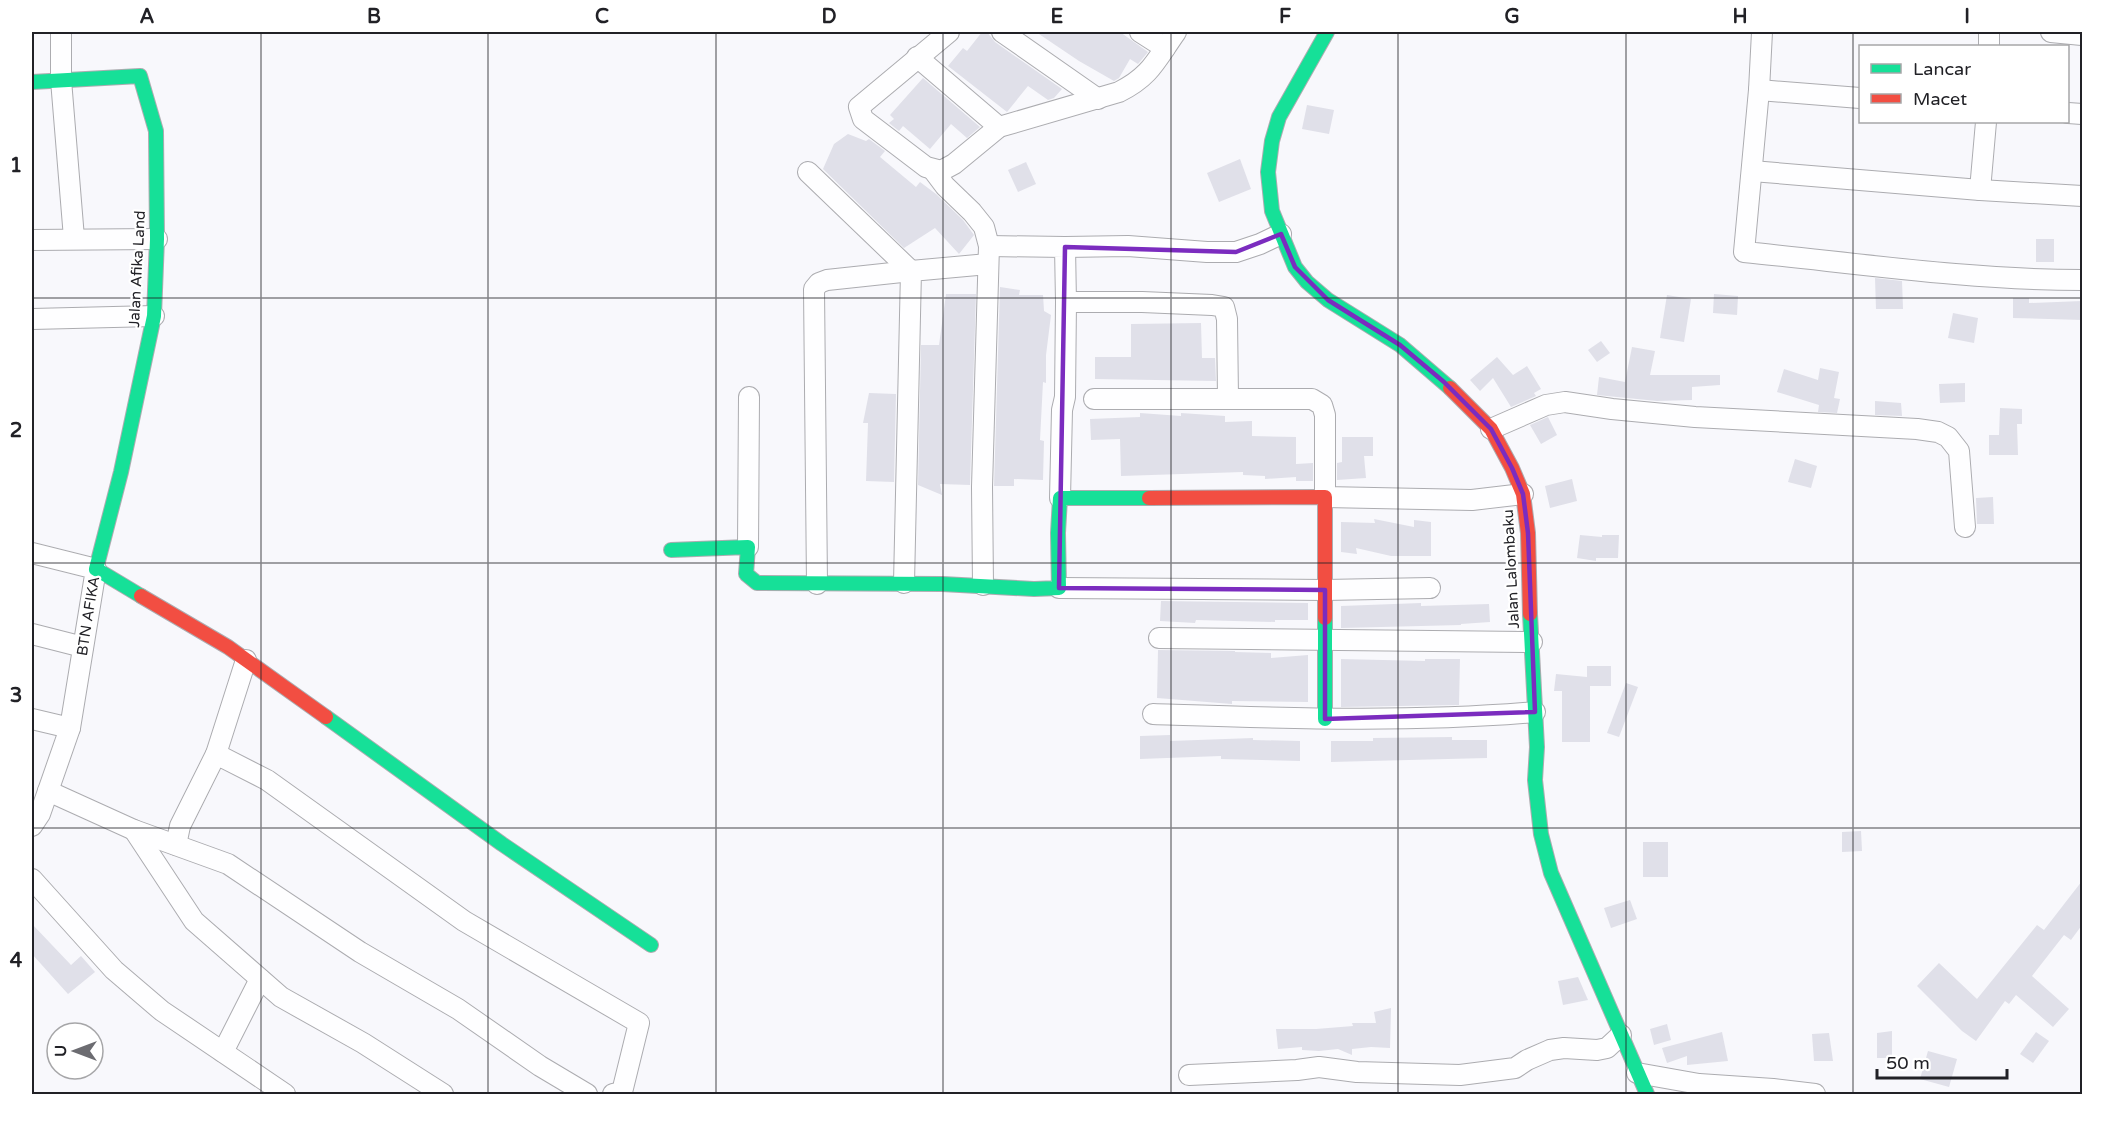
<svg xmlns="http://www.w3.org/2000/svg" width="2114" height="1126" font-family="'Varela Round',sans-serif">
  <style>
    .building { fill: #e0e0e9 }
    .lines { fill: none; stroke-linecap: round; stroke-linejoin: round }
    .street-casing { stroke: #acacb0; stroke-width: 22 }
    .fast-casing { stroke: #acacb0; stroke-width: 16 }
    .jam-casing { stroke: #acacb0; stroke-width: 16 }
    .street { stroke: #fefeff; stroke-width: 20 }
    .fast { stroke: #16e098; stroke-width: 14 }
    .jam { stroke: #f24e42; stroke-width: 14 }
    .marked { fill: none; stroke: #7b2cbf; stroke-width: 4.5; stroke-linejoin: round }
    .grid { fill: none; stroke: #212126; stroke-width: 1.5; stroke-opacity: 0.55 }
    .labels { text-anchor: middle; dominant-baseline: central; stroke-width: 4.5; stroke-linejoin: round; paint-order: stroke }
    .street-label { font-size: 15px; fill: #212126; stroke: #fff }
    .neatline { fill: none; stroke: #212126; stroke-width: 2 }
    .grid-label { font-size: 20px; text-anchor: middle; font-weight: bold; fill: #212126 }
  </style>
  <rect width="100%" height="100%" fill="#f8f8fc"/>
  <g class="building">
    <polygon points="982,32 987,32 995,42 1062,89 1054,98 1048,100 1028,86 1007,112 948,66 963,48 967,51"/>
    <polygon points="1036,32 1120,32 1148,52 1138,64 1130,59 1119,78 1114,81 1079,61"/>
    <polygon points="923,78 980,127 967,138 951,124 930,149 903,126 899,131 889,123 894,119 890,115"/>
    <polygon points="1307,105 1334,110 1329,134 1302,129"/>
    <polygon points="848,134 866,141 869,139 885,151 880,157 916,187 920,182 936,194 963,220 974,235 959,254 935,228 904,248 823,169 834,144"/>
    <polygon points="1240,159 1251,189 1219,202 1207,173"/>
    <polygon points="1026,162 1036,184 1018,192 1008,170"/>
    <rect x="2036" y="239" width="18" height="23"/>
    <polygon points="1875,278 1902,281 1903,309 1876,309"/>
    <polygon points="1000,287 1020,290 1019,295 1043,295 1044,311 1051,315 1046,355 1046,383 1043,382 1040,440 1044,441 1043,480 1014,479 1014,486 994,486"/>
    <polygon points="946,294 976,294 970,485 940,484 942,495 918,485 921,345 939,345"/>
    <polygon points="1714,294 1738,296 1737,315 1713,313"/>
    <polygon points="1667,295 1691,299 1684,342 1660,338"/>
    <polygon points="2013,298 2029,298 2029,303 2082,301 2082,320 2013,318"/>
    <polygon points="1953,313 1978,318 1974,343 1948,338"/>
    <polygon points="1201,323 1202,358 1215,358 1216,381 1095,379 1095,357 1131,357 1131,324"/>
    <polygon points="1601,341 1610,353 1597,362 1588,350"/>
    <polygon points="1632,347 1655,351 1650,375 1720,375 1720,385 1692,387 1692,400 1657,401 1597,395 1599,377 1625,382"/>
    <polygon points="1497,357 1513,375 1527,366 1541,389 1534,393 1536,396 1511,407 1493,378 1480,391 1470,380"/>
    <polygon points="1820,368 1839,372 1834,398 1840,399 1837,413 1818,412 1819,405 1777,392 1784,369 1818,380"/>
    <polygon points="1965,383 1965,402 1940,403 1939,384"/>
    <polygon points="869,393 896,394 894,482 866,481 868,423 863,423"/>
    <polygon points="1875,401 1901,403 1902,416 1875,415"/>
    <polygon points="2000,408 2022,409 2022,424 2017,424 2018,455 1989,455 1989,435 1999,435"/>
    <polygon points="1140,413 1181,416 1181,413 1225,416 1225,422 1252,421 1252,436 1296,437 1296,464 1313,463 1313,481 1296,481 1296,477 1265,479 1265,476 1243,475 1243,472 1121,476 1120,439 1091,440 1090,419 1140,417"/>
    <polygon points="1548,417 1557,435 1541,444 1530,425"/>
    <polygon points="1342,437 1373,437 1373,456 1364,456 1366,478 1337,480 1337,463 1342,462"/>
    <polygon points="1795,459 1817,466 1811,488 1788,482"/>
    <polygon points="1572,479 1577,501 1550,508 1545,486"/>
    <polygon points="1993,497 1994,524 1977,524 1976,498"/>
    <polygon points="1374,519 1414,527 1414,520 1431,522 1431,556 1391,556 1356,548 1357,554 1341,552 1341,522 1375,523"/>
    <polygon points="1580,535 1602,537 1602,535 1619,535 1618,558 1596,558 1596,561 1577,558"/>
    <polygon points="1161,601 1308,603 1308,620 1275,620 1275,622 1196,620 1195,623 1160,621"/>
    <polygon points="1421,603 1421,606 1489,604 1490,622 1461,624 1461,625 1341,628 1341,606"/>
    <polygon points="1158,650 1235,651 1235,652 1271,653 1271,658 1308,655 1308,702 1232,701 1232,704 1157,698"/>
    <polygon points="1341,659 1425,661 1425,659 1460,659 1459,705 1341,707"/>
    <polygon points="1587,666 1611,666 1611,686 1590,686 1590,742 1562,742 1562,691 1554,691 1556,674 1587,677"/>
    <polygon points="1626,683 1638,687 1619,737 1607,733"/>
    <polygon points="1170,735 1170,741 1253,738 1253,740 1300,741 1300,761 1221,759 1221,756 1140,759 1140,736"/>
    <polygon points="1452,737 1452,740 1487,740 1487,758 1331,762 1331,741 1373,741 1373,738"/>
    <polygon points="1861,831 1862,851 1842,852 1842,832"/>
    <rect x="1643" y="842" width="25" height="35"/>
    <polygon points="2082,881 2082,925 2071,940 2064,935 2032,976 2069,1009 2053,1027 2016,995 2009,1004 2005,1001 1976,1041 1962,1031 1917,986 1939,963 1977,999 2037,925 2044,930"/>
    <polygon points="1630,900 1637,919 1611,928 1604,908"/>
    <polygon points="32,924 71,965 81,956 95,972 68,994 32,954"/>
    <polygon points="1578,977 1588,1000 1563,1005 1558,981"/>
    <polygon points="1391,1008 1390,1048 1371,1047 1352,1049 1352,1055 1338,1049 1319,1051 1302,1050 1302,1047 1278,1049 1276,1029 1316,1029 1353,1026 1352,1023 1376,1023 1374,1012"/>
    <polygon points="1667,1024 1671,1040 1654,1045 1650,1029"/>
    <polygon points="1892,1031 1892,1058 1877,1058 1877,1033"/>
    <polygon points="1722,1032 1728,1061 1687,1065 1687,1056 1667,1063 1662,1048"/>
    <polygon points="2036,1032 2049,1041 2033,1063 2020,1054"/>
    <polygon points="1829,1033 1833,1061 1814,1061 1812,1034"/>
    <polygon points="1928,1051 1957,1059 1949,1087 1920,1079"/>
  </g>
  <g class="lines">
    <g class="street-casing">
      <g id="street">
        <polyline points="61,32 61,80 74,238"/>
        <path d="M949,32L859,107L863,119L926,167L941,171L954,164L999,127L1119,92C1151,76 1156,60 1176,32"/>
        <polyline points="1002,32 1098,99"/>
        <polyline points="1140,32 1165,48"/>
        <path d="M1762,32L1759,90L1744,252C1855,263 1970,280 2082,280"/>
        <polyline points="2051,32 2082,35"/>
        <polyline points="1989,46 1989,32"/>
        <polyline points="917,57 999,127"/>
        <polyline points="1759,90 1860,98"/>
        <polyline points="2068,113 2082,114"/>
        <polyline points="933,170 945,186 972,212 984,227 989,246 982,487 983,585"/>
        <polyline points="1752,171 1980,190 2082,196"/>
        <polyline points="808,172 911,271"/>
        <polyline points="1980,190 1986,122"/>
        <polyline points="32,240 157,239"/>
        <polyline points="989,246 1065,247 1066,302"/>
        <polyline points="1065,247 1128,246 1207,252 1236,252 1260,244 1281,234"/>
        <polyline points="32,319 154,316"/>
        <polyline points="1094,399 1312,399 1322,405 1325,415 1325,497 1472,500 1523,494"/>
        <polyline points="1491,429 1546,405 1565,402 1612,409 1695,417 1917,429 1938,432 1948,437 1959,451 1965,527"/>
        <polyline points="1060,498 1062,410 1065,397 1066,302 1142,302 1212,305 1224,307 1227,319 1228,398"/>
        <polyline points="748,547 749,397"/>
        <polyline points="32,553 96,569 70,728"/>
        <polyline points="904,583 911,271 988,264"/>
        <polyline points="817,584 814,289 819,283 827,280 911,271"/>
        <polyline points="1059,588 1325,590 1430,588"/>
        <polyline points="32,634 83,647"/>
        <polyline points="1159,638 1532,642"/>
        <path d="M1153,714C1280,718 1408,723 1535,712"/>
        <polyline points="32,719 70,728 40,814 32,826"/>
        <polyline points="216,754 246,660"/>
        <polyline points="48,791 134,830 228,864 360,952 458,1009 540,1066 587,1094"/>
        <polyline points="134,830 194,921 281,997 363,1043 443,1094"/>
        <polyline points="176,845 180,826 216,754 267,780 464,921 639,1023 622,1092 613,1094"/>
        <polyline points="32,879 114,970 162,1011 285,1094"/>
        <polyline points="223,1052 260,979"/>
        <polyline points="1637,1073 1699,1084 1773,1089 1815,1094"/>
        <polyline points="1189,1075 1297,1070 1319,1067 1357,1072 1460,1075 1515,1068 1527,1060 1550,1050 1564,1048 1597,1050 1607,1048 1621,1035"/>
      </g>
    </g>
    <g class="fast-casing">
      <g id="fast">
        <polyline points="1327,32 1279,117 1272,141 1268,172 1272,211 1295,267 1307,282 1328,300 1400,345 1450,388"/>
        <polyline points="32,82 140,76 156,131 157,239 154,316 121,472 96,569 141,596"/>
        <polyline points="671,550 748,547 746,574 757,583 942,584 1034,589 1059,588 1058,533 1060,498 1149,498"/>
        <polyline points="1530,614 1537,747 1535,780 1541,834 1551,873 1647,1094"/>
        <polyline points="1325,618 1325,719"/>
        <polyline points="326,717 502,844 651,945"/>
      </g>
    </g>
    <g class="jam-casing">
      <g id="jam">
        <polyline points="1450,388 1491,429 1512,468 1523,494 1528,533 1530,614"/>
        <polyline points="1149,498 1325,497 1325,618"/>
        <polyline points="141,596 228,647 326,717"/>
      </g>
    </g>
    <use href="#street" class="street"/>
    <use href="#fast" class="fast"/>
    <use href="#jam" class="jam"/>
  </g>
  <path class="marked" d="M1281,234L1295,267L1328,300L1400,345L1444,382L1491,429L1512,468L1523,494L1528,533L1535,712L1325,719V590L1059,588L1065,247L1236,252Z"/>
  <path class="grid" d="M261,32V1094M488,32V1094M716,32V1094M943,32V1094M1171,32V1094M1398,32V1094M1626,32V1094M1853,32V1094M32,298H2082M32,563H2082M32,828H2082"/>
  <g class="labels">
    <g class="street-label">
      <text transform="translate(137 269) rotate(-87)">Jalan Afika Land</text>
      <text transform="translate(1511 569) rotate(-93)">Jalan Lalombaku</text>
      <text transform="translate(88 616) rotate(-81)">BTN AFIKA</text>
    </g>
  </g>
  <rect width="2114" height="1126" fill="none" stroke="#ffffff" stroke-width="66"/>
  <rect x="1859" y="45" width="210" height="78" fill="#ffffff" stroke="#a6a6a8" stroke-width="1.5"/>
  <rect x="1871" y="64" width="30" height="9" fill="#16e098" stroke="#a6a6a8" stroke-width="1.5"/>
  <text x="1913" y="75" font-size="18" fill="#212126">Lancar</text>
  <rect x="1871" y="94" width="30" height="9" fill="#f24e42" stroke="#a6a6a8" stroke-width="1.5"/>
  <text x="1913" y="105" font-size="18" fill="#212126">Macet</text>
  <g transform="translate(75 1051) rotate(270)"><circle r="28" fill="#ffffff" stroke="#a6a6a8" stroke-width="1.5"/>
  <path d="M0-4.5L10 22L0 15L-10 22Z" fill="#6c6c71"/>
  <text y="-9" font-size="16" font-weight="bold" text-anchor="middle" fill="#212126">U</text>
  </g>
  <path d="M1877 1069v9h130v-9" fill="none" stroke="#212126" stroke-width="3"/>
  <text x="1886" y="1069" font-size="18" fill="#212126" stroke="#ffffff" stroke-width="4.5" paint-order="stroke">50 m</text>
  <rect x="33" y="33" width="2048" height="1060" class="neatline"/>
  <g class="grid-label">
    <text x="147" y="23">A</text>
    <text x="374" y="23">B</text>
    <text x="602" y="23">C</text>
    <text x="829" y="23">D</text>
    <text x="1057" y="23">E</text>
    <text x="1285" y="23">F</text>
    <text x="1512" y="23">G</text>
    <text x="1740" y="23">H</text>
    <text x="1967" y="23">I</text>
    <text x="16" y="172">1</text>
    <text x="16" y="437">2</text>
    <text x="16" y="702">3</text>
    <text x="16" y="967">4</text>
  </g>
</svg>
